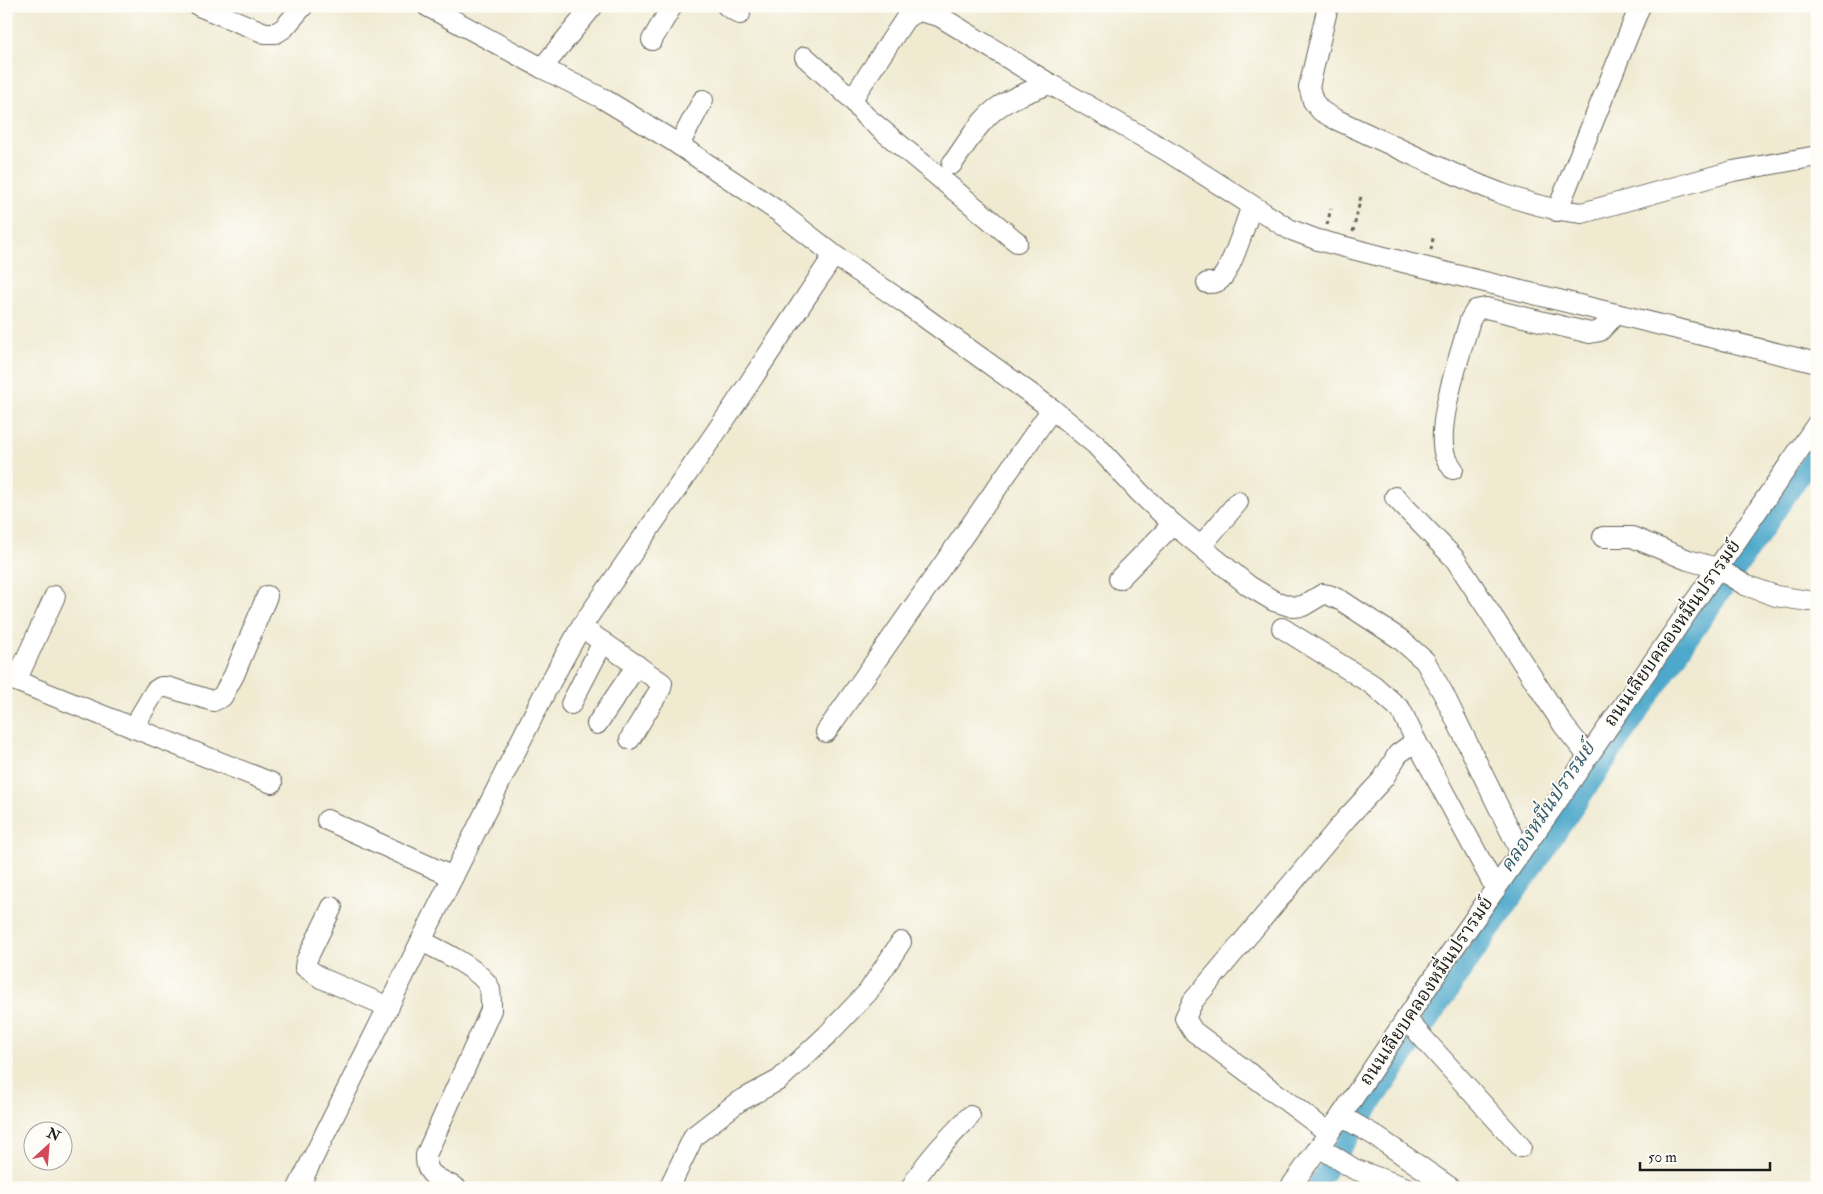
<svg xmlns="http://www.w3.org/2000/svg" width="1823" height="1194" font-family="'IM FELL Double Pica','Noto Serif Thai',serif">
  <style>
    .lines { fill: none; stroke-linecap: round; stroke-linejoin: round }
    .canal { stroke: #4da8cb; stroke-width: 19 }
    .minor-casing { stroke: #66645b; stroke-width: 22 }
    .path { stroke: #66645b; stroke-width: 3; stroke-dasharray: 4 4; stroke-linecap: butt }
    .minor { stroke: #fff; stroke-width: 20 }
    .labels { text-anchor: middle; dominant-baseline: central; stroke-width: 4; stroke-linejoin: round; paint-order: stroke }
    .street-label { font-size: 19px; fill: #1c1c1c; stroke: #fdfcf7 }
    .water-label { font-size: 20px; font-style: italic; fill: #325b6b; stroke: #fdfcf7 }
  </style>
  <rect width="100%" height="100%" fill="#fdfcf7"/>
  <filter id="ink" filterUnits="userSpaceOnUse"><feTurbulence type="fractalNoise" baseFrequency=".02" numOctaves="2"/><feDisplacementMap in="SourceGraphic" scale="10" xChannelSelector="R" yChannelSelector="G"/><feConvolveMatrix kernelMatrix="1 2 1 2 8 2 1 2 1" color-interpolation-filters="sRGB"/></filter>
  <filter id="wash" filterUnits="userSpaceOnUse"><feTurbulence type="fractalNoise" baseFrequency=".0096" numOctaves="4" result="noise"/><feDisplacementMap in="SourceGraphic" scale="20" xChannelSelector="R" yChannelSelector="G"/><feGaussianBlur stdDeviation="1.12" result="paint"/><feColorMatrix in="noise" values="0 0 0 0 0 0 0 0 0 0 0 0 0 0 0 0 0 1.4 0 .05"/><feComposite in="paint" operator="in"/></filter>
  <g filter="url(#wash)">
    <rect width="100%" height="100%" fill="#f0ead1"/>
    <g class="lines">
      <polyline class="canal" points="1315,1188 1817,452"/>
    </g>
  </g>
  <g filter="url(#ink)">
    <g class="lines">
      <g class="minor-casing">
        <g id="minor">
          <polyline points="199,6 265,33 276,33 284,28 303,6"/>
          <polyline points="427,6 542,68 602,98 673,141 779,212 834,255 906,304 1052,409 1096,445 1140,493 1173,524 1249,586 1274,601 1293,607 1303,606 1323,594 1329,595 1342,601 1400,639 1425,661 1444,695 1521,853"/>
          <polyline points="727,6 740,14"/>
          <path d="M1328,6L1309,87L1313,101L1321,111L1335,119C1367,134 1398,148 1430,163C1478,185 1528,208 1582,213L1733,171L1817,156"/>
          <polyline points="652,40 672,6"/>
          <polyline points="805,57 852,99 865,116 1017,242"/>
          <polyline points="542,68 593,6"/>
          <polyline points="852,99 906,18 919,11 939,16 1050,84 1167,151 1289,229 1318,240 1411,264 1817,363"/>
          <polyline points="679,145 703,100"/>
          <path d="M952,164C966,145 980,119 1000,106C1015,96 1033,90 1050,84"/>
          <polyline points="1557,211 1640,6"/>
          <path d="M1207,283C1213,283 1217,283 1221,279C1233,266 1245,223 1252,206"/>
          <path d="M1453,469C1450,465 1447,460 1445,456C1435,424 1461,353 1470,320L1476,310L1486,308L1590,333L1600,331L1616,314"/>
          <polyline points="1395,497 1455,559 1564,726 1588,756"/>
          <polyline points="1603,537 1632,537 1688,560 1717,568 1745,585 1776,596 1808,601"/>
          <polyline points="1201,546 1238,502"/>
          <polyline points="1119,579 1173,524"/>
          <polyline points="581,627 662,683 661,688 630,739"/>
          <polyline points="1282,628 1373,685 1401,710 1416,741"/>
          <polyline points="6,677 272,783"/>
          <polyline points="16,681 55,596"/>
          <polyline points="571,704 603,642"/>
          <polyline points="597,724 637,665"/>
          <polyline points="133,728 155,691 161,687 167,687 213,701 222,697 234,675 267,596"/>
          <polyline points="826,732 1052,409"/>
          <polyline points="327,820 453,877"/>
          <polyline points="332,907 306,961 305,967 321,978 389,1007"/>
          <path d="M421,941C438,949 486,972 490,990C491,996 491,1003 491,1010L426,1155C425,1177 439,1178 456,1188"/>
          <polyline points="1406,1019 1521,1147"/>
          <polyline points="1341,1116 1374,1135 1451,1188"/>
          <polyline points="1329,1133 1193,1031 1185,1018 1193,1001 1346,819 1383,779 1398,754 1416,741 1496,889"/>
          <polyline points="1319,1147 1354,1169 1407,1188"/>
          <polyline points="298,1188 545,692 581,627 732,409 834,255"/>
          <polyline points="669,1188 694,1136 738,1102 779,1080 827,1035 868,992 901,942"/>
          <path d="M911,1188C924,1162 950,1137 970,1116"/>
          <polyline points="1290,1188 1341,1116 1449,955 1558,800 1817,424"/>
        </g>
      </g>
      <g class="path">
        <polyline points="1327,225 1331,208"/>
        <polyline points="1353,232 1361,196"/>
        <polyline points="1431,250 1433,238"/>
      </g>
      <use href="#minor" class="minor"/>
    </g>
  </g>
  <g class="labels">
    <g class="street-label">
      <text transform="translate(1672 633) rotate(-55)">ถนนเลียบคลองหมื่นปรารมย์</text>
      <text transform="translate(1426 991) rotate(-56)">ถนนเลียบคลองหมื่นปรารมย์</text>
    </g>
    <g class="water-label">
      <text transform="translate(1547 807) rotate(-56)">คลองหมื่นปรารมย์</text>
    </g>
  </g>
  <rect width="1823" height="1194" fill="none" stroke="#fdfcf7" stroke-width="25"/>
  <g transform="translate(48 1146) rotate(26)"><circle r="24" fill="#fdfcf7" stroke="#a3a29f"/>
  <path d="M0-4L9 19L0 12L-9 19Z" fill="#d1495b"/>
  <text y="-8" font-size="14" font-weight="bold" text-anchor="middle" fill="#1c1c1c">N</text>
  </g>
  <path d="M1640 1162v8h130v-8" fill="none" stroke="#1c1c1c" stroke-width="2.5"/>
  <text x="1648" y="1162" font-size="15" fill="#1c1c1c" stroke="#fdfcf7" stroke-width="4" paint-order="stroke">50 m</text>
</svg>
